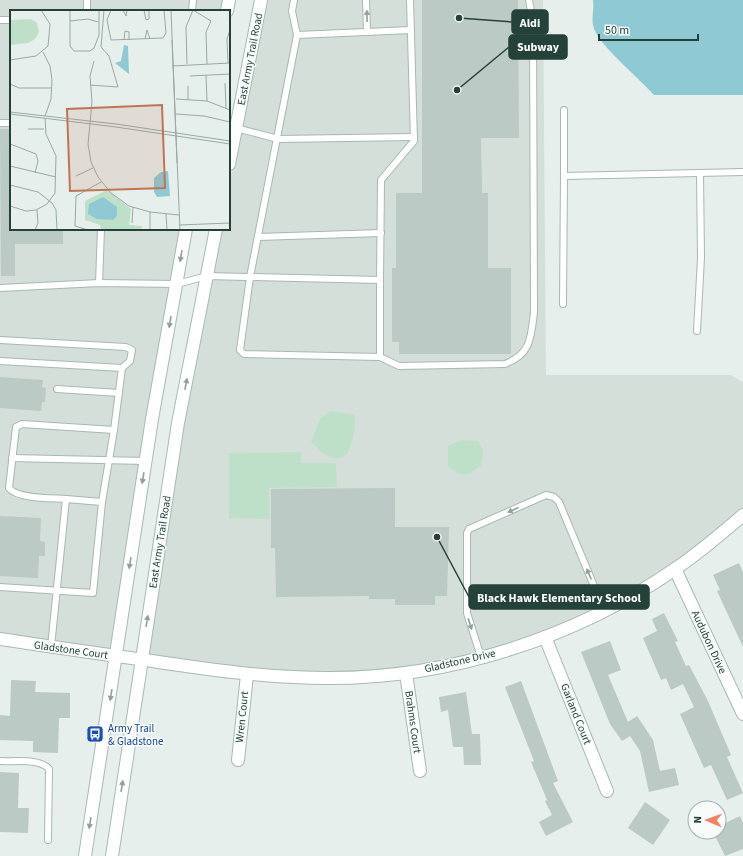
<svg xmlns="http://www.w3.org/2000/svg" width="743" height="856" font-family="'Source Sans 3',sans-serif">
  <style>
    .built { fill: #d4dfda }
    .green { fill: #bfe0c8 }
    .water { fill: #8ec9d4 }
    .building { fill: #bbcac4 }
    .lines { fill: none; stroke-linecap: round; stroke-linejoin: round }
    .lane-casing { stroke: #a8b8b2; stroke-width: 8 }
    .street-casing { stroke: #a8b8b2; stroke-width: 14 }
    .secondary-casing { stroke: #a4bbb3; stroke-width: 14 }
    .lane { stroke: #fff; stroke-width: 6 }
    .street { stroke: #fff; stroke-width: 12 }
    .secondary { stroke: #fff; stroke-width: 12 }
    .oneway { fill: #92a09c }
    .labels { text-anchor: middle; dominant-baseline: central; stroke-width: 3; stroke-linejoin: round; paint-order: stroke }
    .street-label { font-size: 11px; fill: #24423a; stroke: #f7fbf9 }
    .transit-label { font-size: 11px; fill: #164399; stroke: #f7fbf9; text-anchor: start }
    .inset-road { fill: none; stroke: #98aaa4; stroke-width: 1 }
    .view { fill: #c07456; fill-opacity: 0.15; stroke: #c07456; stroke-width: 2 }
    .inset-edge { fill: none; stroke: #24423a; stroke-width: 2 }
    .leader { fill: none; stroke: #24423a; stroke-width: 1.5 }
    .callout-dot { fill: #24423a; stroke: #f7fbf9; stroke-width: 1.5 }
    .callout { fill: #24423a; stroke: #24423a; stroke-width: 1.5 }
    .callout-label { font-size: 12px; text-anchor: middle; font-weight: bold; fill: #fff }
  </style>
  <rect width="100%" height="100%" fill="#e6efeb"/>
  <g class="built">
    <polygon points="0,0 222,0 220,11 11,11 11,229 180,229 138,468 111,649 0,633"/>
    <polygon points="265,0 543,0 546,375 731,375 743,382 743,509 673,565 617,598 550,629 482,652 406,669 332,673 247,669 146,656 191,377 221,229 229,229 229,186"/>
  </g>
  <g class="green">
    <path d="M330,411L354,415C357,428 352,441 348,453C333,466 322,452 311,442L320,419Z"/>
    <polygon points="462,440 478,441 483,450 481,465 469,474 459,474 448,466 448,446"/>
    <polygon points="301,452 301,463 336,463 337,487 269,488 269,519 229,518 229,453"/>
  </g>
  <path class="water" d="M593,0H743V95H654C638,77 607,52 596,33C589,21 595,11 593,0Z"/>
  <g class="building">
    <polygon points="422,0 518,0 519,138 481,138 482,193 488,193 488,268 511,268 511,354 399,354 399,342 392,342 392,268 396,268 396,193 422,193"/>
    <polygon points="0,129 11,129 11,229 63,229 63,244 15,244 15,276 1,276"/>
    <polygon points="0,377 43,380 42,387 46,388 45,402 42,402 41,411 0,408"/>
    <polygon points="395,488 395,527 449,527 447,596 435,596 435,605 395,605 395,599 369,599 369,596 276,597 275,548 271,548 271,489"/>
    <polygon points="0,516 41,518 40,541 45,542 45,556 39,556 38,578 0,576"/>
    <polygon points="739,563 743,572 743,647 717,591 720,590 713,575"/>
    <polygon points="664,613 678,641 675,642 686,666 689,665 708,701 731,755 727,757 743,793 727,800 711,765 704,768 680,714 694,707 683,684 671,690 666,678 661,680 643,638 657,631 652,619"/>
    <polygon points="610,641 621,670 608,675 628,722 637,716 653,740 660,771 675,768 679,785 649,792 640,751 630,736 622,741 610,724 581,652"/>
    <polygon points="11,680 36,681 35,692 70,693 70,718 59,718 58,753 33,752 33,741 0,740 0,715 10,716"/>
    <polygon points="521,681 558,781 553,783 573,822 546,836 539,822 552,815 545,801 547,800 531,762 534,761 505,687"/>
    <polygon points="466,692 472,734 480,734 481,765 464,765 463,747 453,747 448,710 441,712 439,697"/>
    <polygon points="0,772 19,773 18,808 29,808 28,833 0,832"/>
    <polygon points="645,802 670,820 653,845 628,828"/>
    <polygon points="740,816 743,823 743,849 725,856 713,832 719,832 719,826"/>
  </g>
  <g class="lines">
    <g class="lane-casing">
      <g id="lane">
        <polyline points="87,0 87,11"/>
        <polyline points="294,0 292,11 297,35"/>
        <polyline points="366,0 367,32"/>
        <polyline points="192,11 193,0"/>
        <polyline points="0,20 11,20"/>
        <polyline points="0,123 11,123"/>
        <polyline points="236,128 278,139 414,137"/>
        <polyline points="564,176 564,110"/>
        <polyline points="258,237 381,233"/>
        <polyline points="380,280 380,357 244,354 240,350 250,277 297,35 411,30"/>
        <polyline points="99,283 101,229"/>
        <polyline points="0,288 99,283 177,284 207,276 380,280 381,180 414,141 410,0"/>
        <polyline points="563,304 564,176 743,172"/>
        <polyline points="697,331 701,258 700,173"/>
        <polyline points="0,340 126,347 132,350 130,361 122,368"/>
        <path d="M380,357L399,366L505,364C531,354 531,338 534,312L533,22L529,0"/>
        <polyline points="0,361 122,368 114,430 102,502 93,593 0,587"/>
        <polyline points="57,389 119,393"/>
        <polyline points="12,458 146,461"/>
        <path d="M66,499C53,498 17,499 9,488L16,427L22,424L114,430"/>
        <polyline points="51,647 66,499 102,502"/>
        <polyline points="481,657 467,613 467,533 469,529 546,495 554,497 559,502 604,610"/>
        <path d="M0,761C14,762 40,758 49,769L48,840"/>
      </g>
    </g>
    <g class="street-casing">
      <g id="street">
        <polyline points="675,569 743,714"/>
        <polyline points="545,637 607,791"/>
        <path d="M0,639C51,647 102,654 152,661C211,670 270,678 329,678C450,678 575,638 675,569C699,553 721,534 743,515"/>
        <polyline points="406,673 420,771"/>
        <polyline points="238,760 247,675"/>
      </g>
    </g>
    <g class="secondary-casing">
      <g id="secondary">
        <polyline points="227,11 229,0"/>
        <polyline points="229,164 261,0"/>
        <polyline points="85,856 152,419 186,229"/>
        <polyline points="112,856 178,423 216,229"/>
      </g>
    </g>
    <use href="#lane" class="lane"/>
    <use href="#street" class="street"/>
    <use href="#secondary" class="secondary"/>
  </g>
  <defs><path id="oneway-solid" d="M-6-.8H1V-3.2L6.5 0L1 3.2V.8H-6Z"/></defs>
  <g class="oneway">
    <use href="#oneway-solid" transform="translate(367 16) rotate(-91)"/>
    <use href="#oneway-solid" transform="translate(181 256) rotate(100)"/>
    <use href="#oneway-solid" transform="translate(170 322) rotate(100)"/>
    <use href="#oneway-solid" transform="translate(186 384) rotate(-79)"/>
    <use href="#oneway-solid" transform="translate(143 478) rotate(99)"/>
    <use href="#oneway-solid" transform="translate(513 510) rotate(156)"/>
    <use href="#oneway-solid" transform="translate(130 563) rotate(99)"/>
    <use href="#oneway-solid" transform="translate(589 574) rotate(-113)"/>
    <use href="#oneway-solid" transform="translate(147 621) rotate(-81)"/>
    <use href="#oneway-solid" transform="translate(470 624) rotate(72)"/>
    <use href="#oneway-solid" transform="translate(111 695) rotate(99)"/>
    <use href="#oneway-solid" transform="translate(122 786) rotate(-81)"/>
    <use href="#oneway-solid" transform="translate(90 823) rotate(99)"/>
  </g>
  <defs>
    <g id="bus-square" transform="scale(0.9)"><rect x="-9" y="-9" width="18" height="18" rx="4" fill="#1a4fb4" stroke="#f7fbf9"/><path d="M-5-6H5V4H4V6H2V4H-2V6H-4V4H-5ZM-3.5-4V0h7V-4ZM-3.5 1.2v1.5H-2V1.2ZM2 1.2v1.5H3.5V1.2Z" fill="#fff"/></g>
  </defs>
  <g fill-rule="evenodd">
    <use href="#bus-square" x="95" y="734"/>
  </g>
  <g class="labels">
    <g class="street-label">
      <text transform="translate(250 59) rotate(-79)">East Army Trail Road</text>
      <text transform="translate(160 542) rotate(-81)">East Army Trail Road</text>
      <text transform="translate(709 642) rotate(65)">Audubon Drive</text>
      <text transform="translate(71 650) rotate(8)">Gladstone Court</text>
      <text transform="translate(460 661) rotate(-13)">Gladstone Drive</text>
      <text transform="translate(576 714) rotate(68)">Garland Court</text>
      <text transform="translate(242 717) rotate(-84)">Wren Court</text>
      <text transform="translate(413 722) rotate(82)">Brahms Court</text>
    </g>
    <g class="transit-label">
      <text x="108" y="728">Army Trail<tspan x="108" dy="13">&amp; Gladstone</tspan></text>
    </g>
  </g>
  <g transform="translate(10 10)">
    <rect width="220" height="220" fill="#e6efeb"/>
    <path d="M21,9L27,13L29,22L25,29L18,33L0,35V10ZM97,180L121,199L119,215L132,216L131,220H91L90,215L75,210V191Z" fill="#bfe0c8"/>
    <path d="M114,35L118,36L119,64L105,53L111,51ZM158,161L160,186L147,187L144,182V168L151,162ZM93,187L107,197V206L103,210L87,209L78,204L79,194Z" fill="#8ec9d4"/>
    <path class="inset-road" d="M60,0V36L64,41H80L84,38L89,25V0M101,0L97,10L101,30L153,28L156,23L154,0M113,0L116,6L117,0M134,0L136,10L139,9V0M161,0L167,153M183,0L201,11L196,22L197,54M60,11L78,9L88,12M135,29L137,20L140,29M114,30L115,21L119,22V30M162,30L170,220M33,42L40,56L42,70L41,89L35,106M0,50L26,46L38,36L40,14L31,0M84,51L80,66L82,92L78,134L81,152L88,167L101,183L119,196L140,202L169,205M218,53L217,29L220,20M177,54L176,17L183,0M162,56L220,53M196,65L197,91M180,66L220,64M215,73L216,99M0,74L9,78H42M80,75L108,77L99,46L91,37L94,0M178,76V90M166,89L197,91L220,100M0,102L106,114L220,131M0,104L106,117L220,134M166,104L194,106L220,112M18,119H34M0,134L26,144L28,151L25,163M0,156L46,167M66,166L83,158M0,175L28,182L42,193L46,200L47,220M0,196L16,201L26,200L37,194L45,183L46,146L36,124L35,108M140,202V220M156,204L157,220M122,213L123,197M169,215L220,213M25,220L28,213L27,200M78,220L65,216L66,186L91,172"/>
    <path class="view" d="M152,95L155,178L60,181L57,99Z"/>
    <rect width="220" height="220" class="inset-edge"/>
  </g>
  <path class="leader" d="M459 18L512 22M457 90L509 47M437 537L469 597"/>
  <g class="callout-dot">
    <circle cx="459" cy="18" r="4"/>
    <circle cx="457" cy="90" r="4"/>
    <circle cx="437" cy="537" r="4"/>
  </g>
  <g class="callout">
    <rect x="512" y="10" width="36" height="24" rx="4"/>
    <rect x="509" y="35" width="58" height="24" rx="4"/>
    <rect x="469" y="585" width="180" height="24" rx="4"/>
  </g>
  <g class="callout-label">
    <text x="530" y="27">Aldi</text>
    <text x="538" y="51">Subway</text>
    <text x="559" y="602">Black Hawk Elementary School</text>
  </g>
  <g transform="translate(707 820) rotate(272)"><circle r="19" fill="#f7fbf9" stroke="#a3b1ad"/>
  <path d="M0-3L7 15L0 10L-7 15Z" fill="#f4845f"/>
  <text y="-6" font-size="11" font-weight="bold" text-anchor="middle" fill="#24423a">N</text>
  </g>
  <path d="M599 34v6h99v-6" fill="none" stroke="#24423a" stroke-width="2"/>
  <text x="605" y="34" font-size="12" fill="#24423a" stroke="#f7fbf9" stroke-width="3" paint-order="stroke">50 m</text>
</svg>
